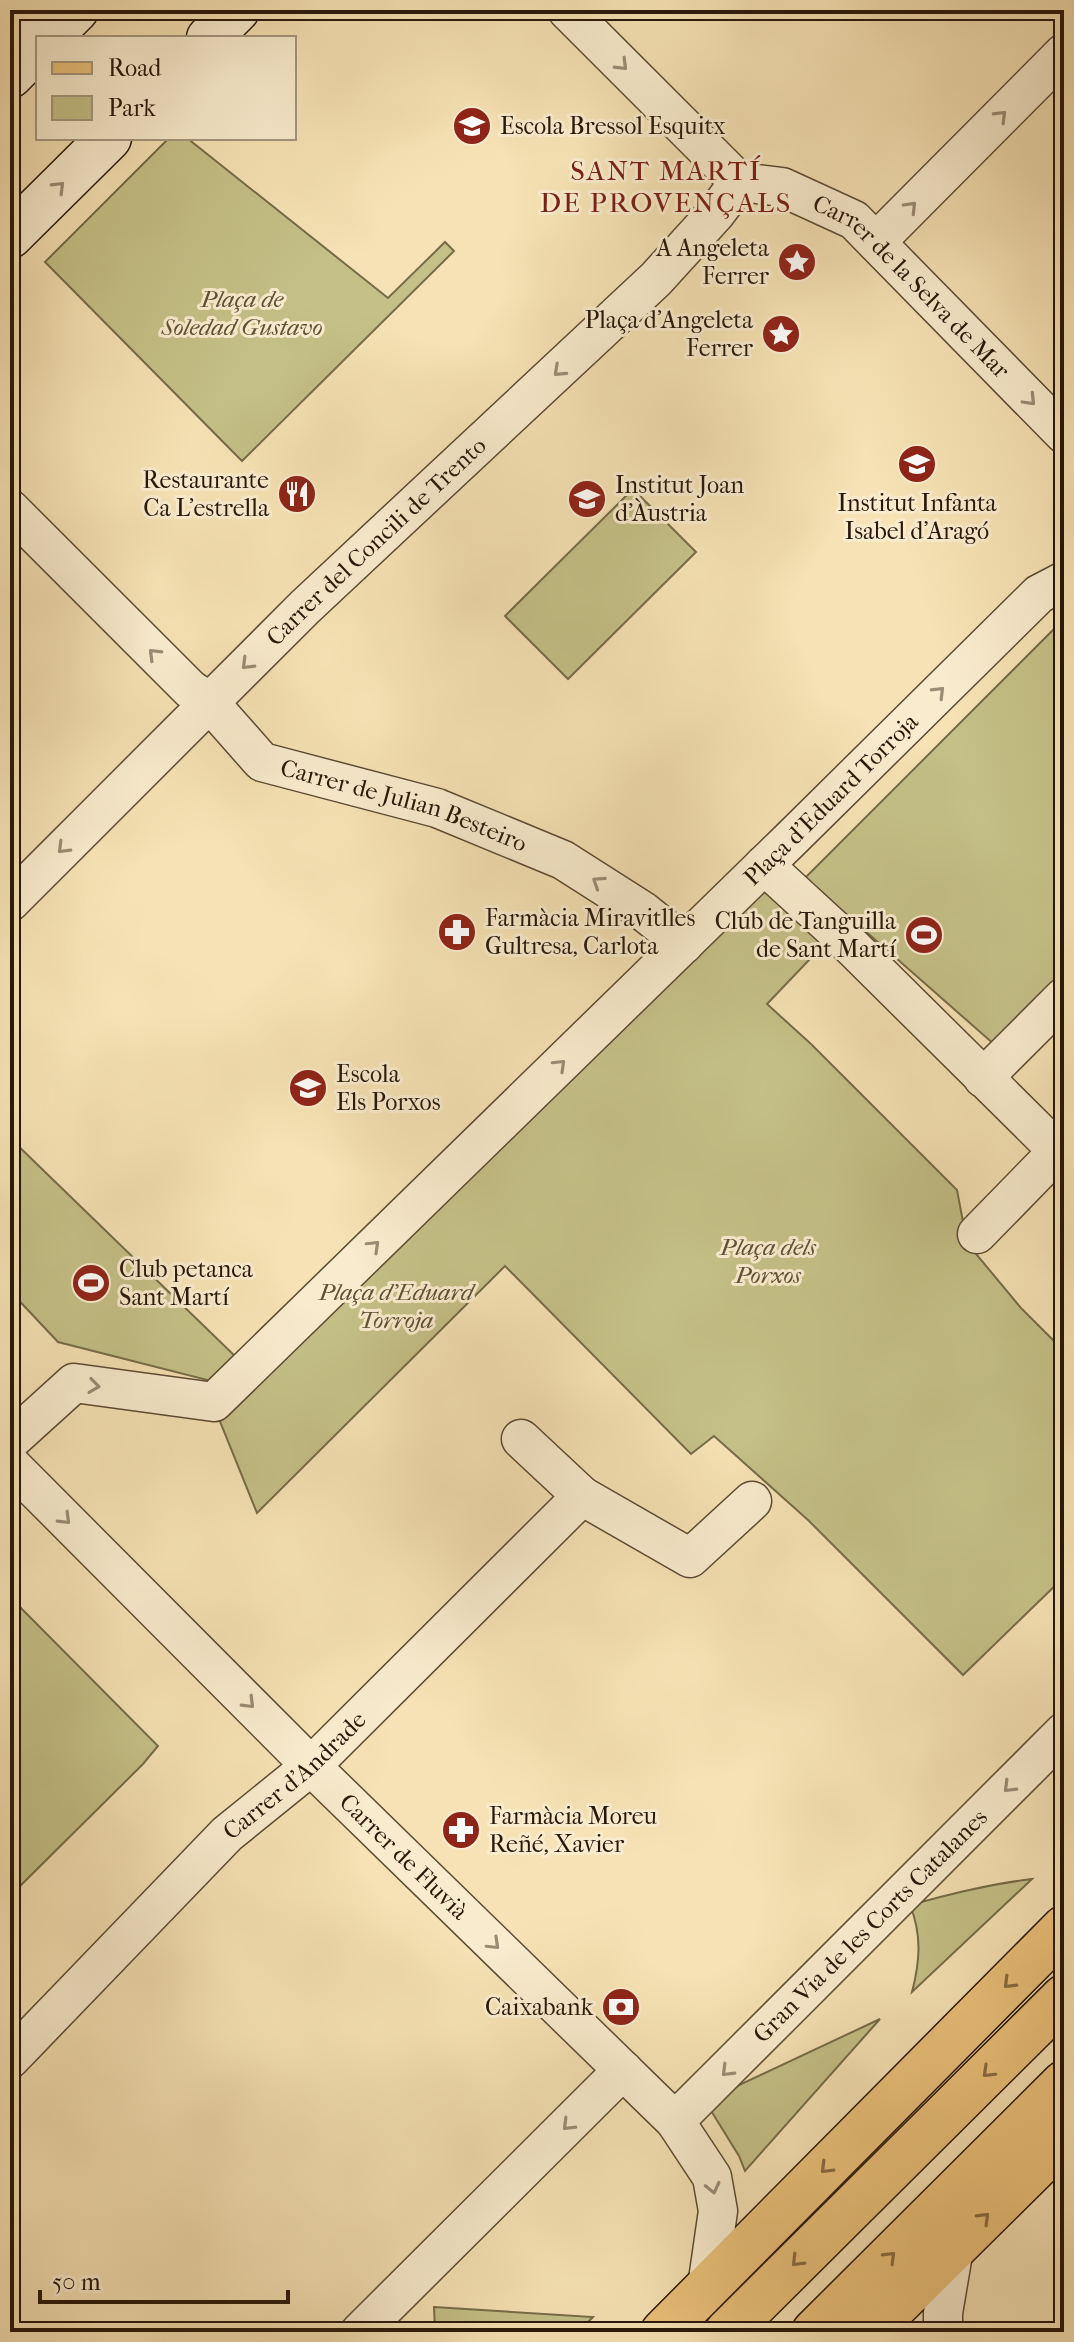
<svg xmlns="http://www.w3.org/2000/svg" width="1074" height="2342" font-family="'IM FELL French Canon',serif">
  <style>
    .green { fill: #c4c087; stroke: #766c48; stroke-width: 2 }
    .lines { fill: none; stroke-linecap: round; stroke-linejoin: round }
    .street-casing { stroke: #5c4a34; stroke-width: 41 }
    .secondary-casing { stroke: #28170a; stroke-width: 47 }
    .primary-casing { stroke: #28170a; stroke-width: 47 }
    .highway-casing { stroke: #28170a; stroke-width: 47 }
    .street { stroke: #f9ecce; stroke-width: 38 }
    .secondary { stroke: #f9ecce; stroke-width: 44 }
    .primary { stroke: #ebc17a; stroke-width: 44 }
    .highway { stroke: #ebc17a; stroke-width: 44 }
    .oneway { stroke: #9b8c76 }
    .oneway2 { stroke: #8a6c42 }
    .labels { text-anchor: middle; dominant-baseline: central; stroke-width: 6; stroke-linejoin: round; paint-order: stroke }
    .poi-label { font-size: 24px; fill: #28170a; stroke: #f9ecce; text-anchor: start }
    .street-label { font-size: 24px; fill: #28170a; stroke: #f9ecce }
    .park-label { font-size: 24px; font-style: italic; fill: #5f5236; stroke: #f9ecce }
    .quarter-label { font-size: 28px; letter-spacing: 2px; fill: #7a1f14; stroke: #f9ecce }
  </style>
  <rect width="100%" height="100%" fill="#f6e2b4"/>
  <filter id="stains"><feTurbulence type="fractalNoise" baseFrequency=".0025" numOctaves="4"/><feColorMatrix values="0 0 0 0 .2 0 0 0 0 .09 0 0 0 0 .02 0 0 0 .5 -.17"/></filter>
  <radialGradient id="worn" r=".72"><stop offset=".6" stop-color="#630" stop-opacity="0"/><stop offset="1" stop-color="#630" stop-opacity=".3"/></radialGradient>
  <g class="green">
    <polygon points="169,138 187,138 388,298 445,242 454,251 242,461 45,262"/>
    <polygon points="633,489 696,552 568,679 505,616"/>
    <polygon points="1064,619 1064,979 996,1046 805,878"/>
    <polygon points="765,872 831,937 767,1004 811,1044 957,1190 967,1243 1021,1308 1064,1351 1064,1577 963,1675 808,1520 714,1436 691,1454 505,1266 257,1513 217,1414"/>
    <polygon points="10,1138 238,1359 215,1382 58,1342 10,1291"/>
    <polygon points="10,1597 158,1746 143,1764 10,1896"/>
    <path d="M1032,1879L912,1992C920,1961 922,1935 910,1905C951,1894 990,1884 1032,1879Z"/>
    <polygon points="880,2019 745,2171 739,2156 705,2101"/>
    <polygon points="434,2307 593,2317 578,2332 435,2332"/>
  </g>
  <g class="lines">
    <g class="street-casing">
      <g id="street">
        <polyline points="23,10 49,36"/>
        <path id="s1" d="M567,10L739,182L782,187L854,220L1064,434"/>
        <polyline points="876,242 1064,53"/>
        <path id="s2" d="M10,509L190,689L209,702L262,762L437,808L563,860L643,911L684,944"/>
        <polyline points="764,865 838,933 1058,1151 977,1234"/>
        <path id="s3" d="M10,902L305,607L656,279L716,213L739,182"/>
        <polyline points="983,1078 1064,997"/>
        <polyline points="521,1439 582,1496"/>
        <path id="s4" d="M10,1441L74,1383L214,1402L790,840L1039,594L1064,581"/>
        <path id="s5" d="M10,1464L311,1766L675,2121L712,2177L718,2211L707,2287"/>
        <path id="s6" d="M10,2059L227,1834L311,1766L582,1496L690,1558L752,1501"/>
        <path id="s7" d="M675,2121L1064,1732"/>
        <polyline points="360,2332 623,2070"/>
        <polyline points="943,2332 943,2313 954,2248"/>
      </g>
    </g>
    <g class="secondary-casing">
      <g id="secondary">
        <polyline points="48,38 76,10"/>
        <polyline points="209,38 237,10"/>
        <polyline points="10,76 38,48"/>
        <polyline points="10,236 109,138"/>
      </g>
    </g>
    <g class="primary-casing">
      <g id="primary">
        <polyline points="663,2332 1064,1928"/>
        <polyline points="869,2332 1064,2139"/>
      </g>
    </g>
    <g class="highway-casing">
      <g id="highway">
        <polyline points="727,2332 1064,1997"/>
        <polyline points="814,2332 1064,2083"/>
      </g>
    </g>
    <use href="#street" class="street"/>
    <use href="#secondary" class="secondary"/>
    <use href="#primary" class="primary"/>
    <use href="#highway" class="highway"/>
  </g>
  <defs><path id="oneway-chevron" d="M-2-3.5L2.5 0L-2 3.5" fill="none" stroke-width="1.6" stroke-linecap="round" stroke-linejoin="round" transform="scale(2)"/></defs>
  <g class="oneway">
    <use href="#oneway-chevron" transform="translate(622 65) rotate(45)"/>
    <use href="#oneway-chevron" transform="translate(1001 116) rotate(-45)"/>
    <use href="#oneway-chevron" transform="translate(59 187) rotate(-45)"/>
    <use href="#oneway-chevron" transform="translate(911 207) rotate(-46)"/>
    <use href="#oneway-chevron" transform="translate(559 371) rotate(137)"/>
    <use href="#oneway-chevron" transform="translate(1030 400) rotate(46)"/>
    <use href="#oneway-chevron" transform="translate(154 654) rotate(-135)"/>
    <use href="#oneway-chevron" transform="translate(247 664) rotate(135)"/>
    <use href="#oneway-chevron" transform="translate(939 692) rotate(-45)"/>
    <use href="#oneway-chevron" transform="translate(63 848) rotate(135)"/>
    <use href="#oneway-chevron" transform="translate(598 882) rotate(-147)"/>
    <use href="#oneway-chevron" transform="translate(560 1065) rotate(-44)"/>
    <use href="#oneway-chevron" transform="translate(374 1246) rotate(-44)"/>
    <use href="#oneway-chevron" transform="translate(94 1386) rotate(8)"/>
    <use href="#oneway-chevron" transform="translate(65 1519) rotate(45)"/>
    <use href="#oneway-chevron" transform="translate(249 1703) rotate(45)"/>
    <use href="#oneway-chevron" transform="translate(1009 1787) rotate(135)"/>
    <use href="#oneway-chevron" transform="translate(494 1944) rotate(44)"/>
    <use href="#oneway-chevron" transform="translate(727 2071) rotate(135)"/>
    <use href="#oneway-chevron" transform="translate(568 2125) rotate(135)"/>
    <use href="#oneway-chevron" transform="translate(713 2188) rotate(77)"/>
  </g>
  <g class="oneway2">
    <use href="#oneway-chevron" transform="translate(1009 1983) rotate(135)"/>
    <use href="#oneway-chevron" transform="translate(988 2072) rotate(136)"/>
    <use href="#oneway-chevron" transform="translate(826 2168) rotate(135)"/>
    <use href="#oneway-chevron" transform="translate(984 2218) rotate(-45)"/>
    <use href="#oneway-chevron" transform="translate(890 2257) rotate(-45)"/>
    <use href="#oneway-chevron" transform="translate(797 2261) rotate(135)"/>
  </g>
  <defs>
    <g id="school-disc" transform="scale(2)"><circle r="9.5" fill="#8f2418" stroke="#f9ecce"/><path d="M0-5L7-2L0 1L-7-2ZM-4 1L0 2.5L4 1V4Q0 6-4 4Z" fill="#fff"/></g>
    <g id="sight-disc" transform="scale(2)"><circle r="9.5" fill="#8f2418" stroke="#f9ecce"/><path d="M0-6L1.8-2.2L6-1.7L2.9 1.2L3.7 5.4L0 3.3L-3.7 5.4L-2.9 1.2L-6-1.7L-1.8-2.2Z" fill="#fff"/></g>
    <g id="restaurant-disc" transform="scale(2)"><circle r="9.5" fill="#8f2418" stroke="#f9ecce"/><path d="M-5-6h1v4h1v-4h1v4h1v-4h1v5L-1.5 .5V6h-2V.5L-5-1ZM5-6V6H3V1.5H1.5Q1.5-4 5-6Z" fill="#fff"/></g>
    <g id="pharmacy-disc" transform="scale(2)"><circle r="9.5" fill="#8f2418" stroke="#f9ecce"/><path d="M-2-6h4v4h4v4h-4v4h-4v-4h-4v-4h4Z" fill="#fff"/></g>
    <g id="stadium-disc" transform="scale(2)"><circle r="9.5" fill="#8f2418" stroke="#f9ecce"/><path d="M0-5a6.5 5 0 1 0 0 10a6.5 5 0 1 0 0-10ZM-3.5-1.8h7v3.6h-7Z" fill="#fff"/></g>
    <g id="bank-disc" transform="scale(2)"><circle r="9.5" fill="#8f2418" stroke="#f9ecce"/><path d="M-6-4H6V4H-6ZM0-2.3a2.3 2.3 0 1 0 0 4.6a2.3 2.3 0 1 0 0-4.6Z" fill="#fff"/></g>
  </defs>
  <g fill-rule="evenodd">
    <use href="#school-disc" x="472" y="126"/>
    <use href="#sight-disc" x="797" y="262"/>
    <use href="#sight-disc" x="781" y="334"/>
    <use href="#school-disc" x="917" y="464"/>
    <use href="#restaurant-disc" x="297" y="494"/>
    <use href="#school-disc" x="587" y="499"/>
    <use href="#pharmacy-disc" x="457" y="932"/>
    <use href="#stadium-disc" x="924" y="935"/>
    <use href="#school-disc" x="308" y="1088"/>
    <use href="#stadium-disc" x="91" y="1283"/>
    <use href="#pharmacy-disc" x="461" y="1830"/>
    <use href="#bank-disc" x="621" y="2007"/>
  </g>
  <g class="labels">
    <g class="poi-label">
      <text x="500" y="126">Escola Bressol Esquitx</text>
      <text x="769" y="248" text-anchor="end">A Angeleta<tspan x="769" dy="28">Ferrer</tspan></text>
      <text x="753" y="320" text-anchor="end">Plaça d'Angeleta<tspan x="753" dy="28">Ferrer</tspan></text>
      <text x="269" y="480" text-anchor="end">Restaurante<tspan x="269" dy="28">Ca L'estrella</tspan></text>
      <text x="615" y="485">Institut Joan<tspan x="615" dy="28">d'Àustria</tspan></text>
      <text x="917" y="503" text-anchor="middle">Institut Infanta<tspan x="917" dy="28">Isabel d'Aragó</tspan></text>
      <text x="485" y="918">Farmàcia Miravitlles<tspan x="485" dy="28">Gultresa, Carlota</tspan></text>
      <text x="896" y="921" text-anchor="end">Club de Tanguilla<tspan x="896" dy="28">de Sant Martí</tspan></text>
      <text x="336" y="1074">Escola<tspan x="336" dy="28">Els Porxos</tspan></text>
      <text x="119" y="1269">Club petanca<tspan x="119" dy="28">Sant Martí</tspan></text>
      <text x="489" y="1816">Farmàcia Moreu<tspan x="489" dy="28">Reñé, Xavier</tspan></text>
      <text x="593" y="2007" text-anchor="end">Caixabank</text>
    </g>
    <g class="street-label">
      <text stroke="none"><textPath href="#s1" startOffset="452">Carrer de la Selva de Mar</textPath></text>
      <text stroke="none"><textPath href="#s3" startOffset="514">Carrer del Concili de Trento</textPath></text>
      <text stroke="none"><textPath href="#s4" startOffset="1090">Plaça d'Eduard Torroja</textPath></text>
      <text stroke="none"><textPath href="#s2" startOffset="506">Carrer de Julian Besteiro</textPath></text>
      <text stroke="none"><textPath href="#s6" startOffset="402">Carrer d'Andrade</textPath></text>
      <text stroke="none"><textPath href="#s5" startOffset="556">Carrer de Fluvià</textPath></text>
      <text stroke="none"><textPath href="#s7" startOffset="276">Gran Via de les Corts Catalanes</textPath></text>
    </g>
    <g class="park-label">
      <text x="242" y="299">Plaça de<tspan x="242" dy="28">Soledad Gustavo</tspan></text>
      <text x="768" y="1247">Plaça dels<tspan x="768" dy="28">Porxos</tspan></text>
      <text x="396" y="1292">Plaça d'Eduard<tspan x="396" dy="28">Torroja</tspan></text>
    </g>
    <g class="quarter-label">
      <text x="666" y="170">SANT MARTÍ<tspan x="666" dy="32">DE PROVENÇALS</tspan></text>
    </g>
  </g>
  <rect width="1074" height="2342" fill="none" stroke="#f6e2b4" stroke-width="40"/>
  <rect x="12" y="12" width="1050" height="2318" fill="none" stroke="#28170a" stroke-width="4"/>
  <rect x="20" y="20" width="1034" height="2302" fill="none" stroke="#28170a" stroke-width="2"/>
  <rect x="36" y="36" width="260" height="104" fill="#f9ecce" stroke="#a59780" stroke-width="2"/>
  <rect x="52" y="62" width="40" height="12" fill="#ebc17a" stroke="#a59780" stroke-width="2"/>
  <text x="108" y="76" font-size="24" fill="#28170a">Road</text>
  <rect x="52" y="96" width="40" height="24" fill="#c4c087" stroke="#a59780" stroke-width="2"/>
  <text x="108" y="116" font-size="24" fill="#28170a">Park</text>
  <path d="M40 2290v12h248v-12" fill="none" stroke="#28170a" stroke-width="4"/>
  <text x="52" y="2290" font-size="24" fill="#28170a" stroke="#f9ecce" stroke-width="6" paint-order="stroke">50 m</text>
  <rect width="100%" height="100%" filter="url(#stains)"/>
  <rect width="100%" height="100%" fill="url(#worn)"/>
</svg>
